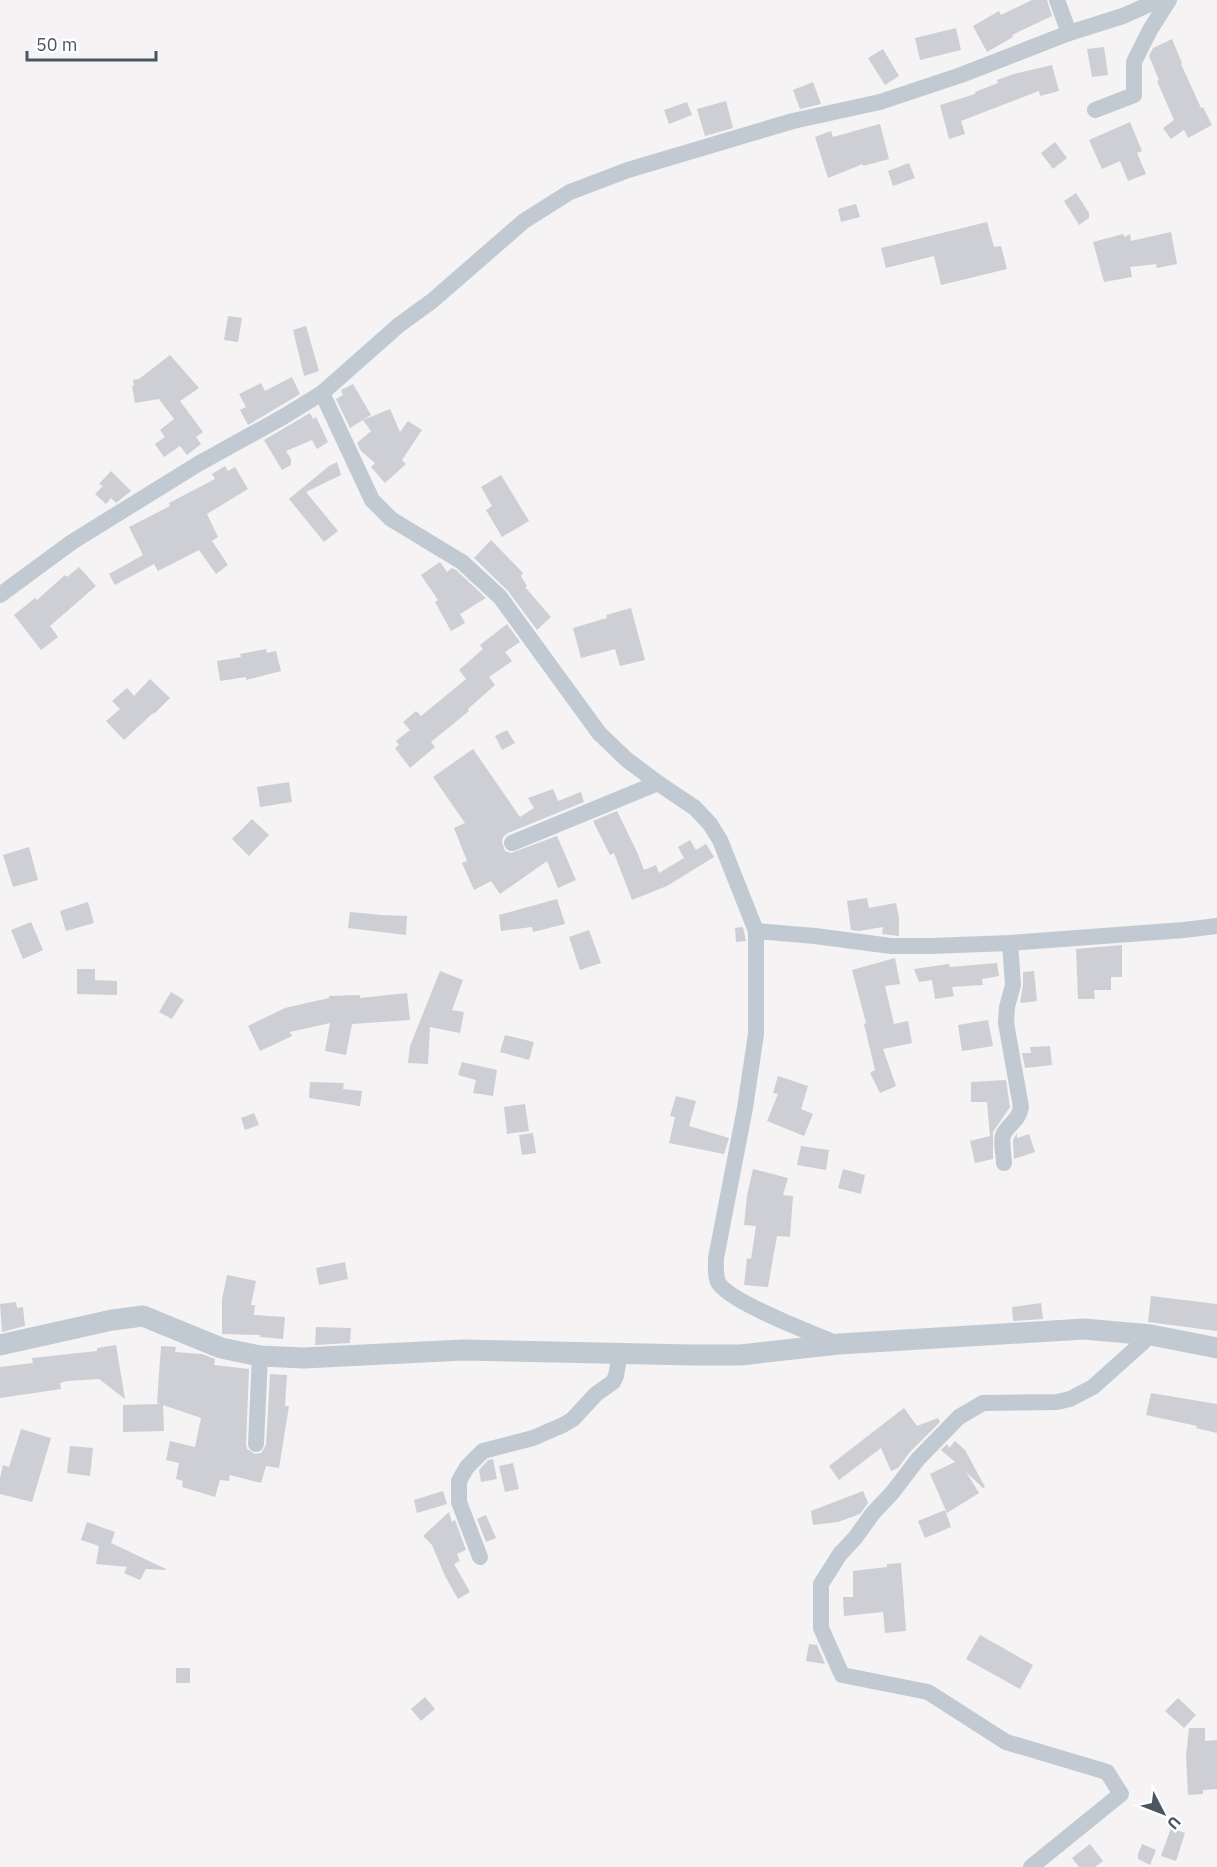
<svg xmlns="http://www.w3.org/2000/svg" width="1217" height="1867" font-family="'IBM Plex Sans',sans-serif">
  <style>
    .building { fill: #cdcfd5 }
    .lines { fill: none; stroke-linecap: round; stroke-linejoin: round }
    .minor { stroke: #c1cad2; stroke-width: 16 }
    .tertiary { stroke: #c1cad2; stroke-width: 21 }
  </style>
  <rect width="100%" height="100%" fill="#f5f3f3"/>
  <g class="building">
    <polygon points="1032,0 1047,0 1052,16 1012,35 1013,37 987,52 973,26 999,11 1001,15"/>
    <polygon points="956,28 961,50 920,60 915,38"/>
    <polygon points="1172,39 1182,63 1181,64 1201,108 1203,107 1212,125 1188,138 1184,130 1171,139 1163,128 1174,120 1157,81 1159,80 1149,56 1153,48"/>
    <polygon points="1104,47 1108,75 1092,77 1087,49"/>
    <polygon points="883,49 899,76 885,85 868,58"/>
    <polygon points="1052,65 1059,91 1040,96 1039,91 961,121 965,134 949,139 940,105 975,94 975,92 998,83 997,80 1014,74"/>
    <polygon points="813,82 821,104 800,109 793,90"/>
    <polygon points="726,101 733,128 705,136 697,109"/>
    <polygon points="687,102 692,115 669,124 664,110"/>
    <polygon points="1130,122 1142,151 1137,153 1146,174 1128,181 1120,161 1102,169 1089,140"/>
    <polygon points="880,124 889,159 863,166 863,164 828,178 815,137 831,131 833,137"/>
    <polygon points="1055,142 1067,158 1053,169 1041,153"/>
    <polygon points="909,163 915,178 893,186 888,171"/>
    <polygon points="1076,193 1089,213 1089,218 1079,225 1064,201"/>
    <polygon points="856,204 860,217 841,222 838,209"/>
    <polygon points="987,222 994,247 1001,246 1007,269 941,285 934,256 886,268 881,248"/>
    <polygon points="1171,232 1177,264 1157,268 1156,264 1130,267 1132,277 1104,282 1093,242 1123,234 1125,237 1130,234 1131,241"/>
    <polygon points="228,316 242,318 238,342 224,340"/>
    <polygon points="306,326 319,371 304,376 293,330"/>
    <polygon points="170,355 199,388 180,401 203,432 196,437 201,444 187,455 180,446 164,457 155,444 165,437 160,430 174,419 159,399 135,403 132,386 134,386 133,380 139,379"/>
    <polygon points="292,377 300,394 248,425 240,410 246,407 239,394 261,383 265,391"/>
    <polygon points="353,384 371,415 350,428 336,399 343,395 341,390"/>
    <polygon points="390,409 400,432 408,421 422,430 402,460 406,464 385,483 371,467 375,463 361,451 357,443 371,431 363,420"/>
    <polygon points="310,413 313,419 316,417 328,442 317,449 312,440 286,451 291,459 291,465 282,470 264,440"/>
    <polygon points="337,462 341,475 306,492 338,531 324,542 289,499 329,466"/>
    <polygon points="225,466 228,471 235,467 248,489 207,514 218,537 212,541 228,565 216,574 199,550 158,571 154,564 115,585 109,574 143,555 129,527 170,506 169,503 215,479 212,474"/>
    <polygon points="111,471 131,491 116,503 111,498 106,504 95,494 103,486 99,484"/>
    <polygon points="501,475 529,521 502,537 486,510 492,506 481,487"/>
    <polygon points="491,540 523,573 521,576 527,586 525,587 551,617 537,630 508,591 474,558"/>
    <polygon points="440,562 447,572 452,568 456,570 486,598 460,614 465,623 451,631 435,602 438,600 421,575"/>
    <polygon points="79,567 96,586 50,626 58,637 41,650 14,615 35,598 37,600 65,575 67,577"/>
    <polygon points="631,608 645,660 620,666 615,649 581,658 573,628 607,618 606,615"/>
    <polygon points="507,624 520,642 505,652 512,661 489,677 495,685 468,709 469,711 431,742 435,747 410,768 395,748 399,745 396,741 410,730 403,722 416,711 421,716 466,679 459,670 483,649 480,645"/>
    <polygon points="266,649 267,653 276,651 281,671 246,680 246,677 220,681 217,661 241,657 240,654"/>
    <polygon points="150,679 170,698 154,714 153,713 124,740 106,721 120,709 112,701 127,688 134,696"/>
    <polygon points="507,730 515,743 502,750 495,736"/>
    <polygon points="473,749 520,817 534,808 528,798 553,789 558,801 581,792 584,802 508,833 503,837 502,842 505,851 511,853 557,836 576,880 558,888 547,861 500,894 491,881 474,890 462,863 467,861 454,828 465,823 433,777"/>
    <polygon points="289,782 292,802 260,807 257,787"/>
    <polygon points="617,811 637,852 644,870 656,865 659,873 684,858 678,847 690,840 696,850 706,844 714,857 667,886 632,900 614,853 610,855 593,821"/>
    <polygon points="252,819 269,835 249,856 232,839"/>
    <polygon points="29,847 38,880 13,887 3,855"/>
    <polygon points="867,898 869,908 896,903 899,918 899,936 882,934 883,927 859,931 851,930 847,901"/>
    <polygon points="557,899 565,924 533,932 532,927 501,931 499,915"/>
    <polygon points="88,902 94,923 66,931 60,911"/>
    <polygon points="350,912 382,915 407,916 406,935 348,928"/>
    <polygon points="31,922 43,950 23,959 11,930"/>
    <polygon points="743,927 746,941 736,942 735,928"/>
    <polygon points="589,930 601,963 580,970 569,937"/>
    <polygon points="1122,945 1122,977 1111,977 1111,990 1094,990 1095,999 1078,999 1076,949"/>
    <polygon points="895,958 900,984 885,986 894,1024 908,1021 912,1043 883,1049 896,1086 880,1093 870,1073 875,1070 864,1024 866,1023 852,970"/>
    <polygon points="997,963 999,976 982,979 983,985 952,987 954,996 935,999 932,980 919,982 914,969 949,964 950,967"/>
    <polygon points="77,969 95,969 95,980 117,981 117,995 77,994"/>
    <polygon points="440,971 463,980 452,1010 464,1012 460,1033 430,1027 428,1064 408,1063 410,1046"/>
    <polygon points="1034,971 1037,1001 1020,1003 1023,985 1023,972"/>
    <polygon points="171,992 184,1000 172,1019 159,1012"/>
    <polygon points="407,993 410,1020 352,1024 346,1055 325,1051 330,1023 290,1032 292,1036 260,1051 248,1026 285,1008 329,998 329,996 360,995 360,998"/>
    <polygon points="988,1020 993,1046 962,1051 958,1025"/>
    <polygon points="505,1035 534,1042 529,1060 500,1052"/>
    <polygon points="1050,1046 1052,1065 1025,1068 1022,1053 1031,1053 1030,1047"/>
    <polygon points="462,1062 497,1070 493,1096 473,1093 476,1080 458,1075"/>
    <polygon points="778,1076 808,1086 801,1109 813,1114 804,1136 767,1121 778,1094 773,1093"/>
    <polygon points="1006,1080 1010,1107 993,1132 993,1159 975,1163 970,1141 990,1136 987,1102 971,1102 971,1082"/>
    <polygon points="310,1082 344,1083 343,1089 362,1091 360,1106 309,1098"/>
    <polygon points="676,1096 696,1101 689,1126 729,1138 724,1154 669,1143 675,1117 670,1116"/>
    <polygon points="525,1104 529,1131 507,1134 504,1107"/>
    <polygon points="254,1113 259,1125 245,1130 241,1118"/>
    <polygon points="533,1133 536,1153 522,1155 519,1135"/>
    <polygon points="1017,1133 1017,1138 1029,1134 1035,1152 1014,1159 1013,1140"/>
    <polygon points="801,1146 829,1150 826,1170 797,1165"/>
    <polygon points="753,1169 788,1178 783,1195 793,1196 790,1237 777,1236 768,1287 744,1285 747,1258 751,1259 756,1226 744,1225 747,1196"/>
    <polygon points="843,1169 865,1175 861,1194 838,1188"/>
    <polygon points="345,1262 348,1279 319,1285 316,1268"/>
    <polygon points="227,1275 256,1281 251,1305 255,1305 254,1315 285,1317 283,1339 260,1337 260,1335 222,1334 222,1299"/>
    <polygon points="1151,1296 1217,1304 1217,1331 1148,1322"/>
    <polygon points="16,1302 17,1308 23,1307 25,1326 2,1332 0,1304"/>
    <polygon points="1041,1303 1043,1319 1013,1321 1012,1307"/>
    <polygon points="316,1327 351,1328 350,1343 315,1345"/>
    <polygon points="116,1345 125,1399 99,1379 68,1381 60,1383 61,1389 0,1398 0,1367 33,1363 32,1358 97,1351 97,1348"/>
    <polygon points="161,1346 176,1347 175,1352 202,1354 215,1359 214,1365 249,1369 246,1444 247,1449 255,1454 261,1453 266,1445 270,1374 287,1375 285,1406 289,1406 279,1468 266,1466 261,1483 230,1475 229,1481 220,1480 215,1497 182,1487 183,1481 176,1479 179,1463 166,1460 170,1441 195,1447 201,1418 163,1405 164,1431 123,1432 123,1405 160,1404 157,1403"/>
    <polygon points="1151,1393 1217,1404 1217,1433 1196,1428 1197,1426 1146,1415"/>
    <polygon points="904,1408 917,1426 938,1418 940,1422 910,1452 898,1468 891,1471 881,1448 839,1480 829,1466"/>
    <polygon points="21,1429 51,1438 32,1502 0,1494 0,1478 3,1465 9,1467"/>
    <polygon points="955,1441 965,1450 985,1487 983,1488 966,1472 979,1493 947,1513 930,1474 955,1462 941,1450 947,1444 949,1448"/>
    <polygon points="70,1446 93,1448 90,1476 67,1473"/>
    <polygon points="493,1459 497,1479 481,1482 479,1470 488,1460"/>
    <polygon points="513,1463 519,1489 505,1492 499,1466"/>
    <polygon points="443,1491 447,1504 417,1513 414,1500"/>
    <polygon points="863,1491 868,1503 860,1514 838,1522 813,1525 811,1511"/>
    <polygon points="945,1510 951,1527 925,1538 918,1521"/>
    <polygon points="449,1512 452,1522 455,1520 466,1550 457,1554 460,1561 454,1564 470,1592 458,1599 445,1576 432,1545 423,1536"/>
    <polygon points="486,1515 496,1538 486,1542 477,1519"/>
    <polygon points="87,1522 115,1532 111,1543 166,1569 166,1570 146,1569 140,1580 124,1573 127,1567 96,1564 99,1546 81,1540"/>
    <polygon points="901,1563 906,1631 885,1633 883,1612 844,1616 843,1597 853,1597 853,1571 887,1567 887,1564"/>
    <polygon points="980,1635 1033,1665 1020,1689 966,1659"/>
    <polygon points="809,1644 817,1645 825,1664 806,1661"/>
    <rect x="176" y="1668" width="14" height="15"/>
    <polygon points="425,1697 435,1709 421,1721 411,1709"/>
    <polygon points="1178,1698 1196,1715 1184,1728 1165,1711"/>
    <polygon points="1189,1728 1205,1728 1205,1741 1217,1740 1217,1789 1203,1790 1203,1794 1188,1795 1186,1756"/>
    <polygon points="1171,1828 1185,1833 1176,1861 1161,1856"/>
    <polygon points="1090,1844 1103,1861 1095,1867 1079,1867 1072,1858"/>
    <polygon points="1142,1844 1156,1850 1150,1865 1138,1859 1138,1854"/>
  </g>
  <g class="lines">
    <g class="minor">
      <polyline points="1057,0 1069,33"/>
      <polyline points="1095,110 1134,95 1134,62 1150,30 1169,0"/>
      <path d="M322,393L372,500L391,519L462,562L500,597L599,733L626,759L658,783L695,808L710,824L720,840L756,931V1034L745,1108L716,1258C716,1266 715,1275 718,1282C728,1302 815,1334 838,1344"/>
      <polyline points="0,595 72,542 198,464 283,417 322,393 399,325 432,301 524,221 570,192 628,170 793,121 880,102 961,75 1069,33 1123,16 1159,0"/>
      <polyline points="512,843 658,783"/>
      <polyline points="756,931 815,936 891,946 931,946 1010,943 1184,930 1217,926"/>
      <path d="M1004,1163C1004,1155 1000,1140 1004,1133C1010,1123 1019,1120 1021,1107L1006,1023L1007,1007L1013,985L1010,943"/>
      <polyline points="256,1444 260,1356"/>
      <polyline points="480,1557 459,1502 459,1481 467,1467 483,1451 533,1438 563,1425 573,1419 596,1394 613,1382 616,1376 620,1353"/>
      <polyline points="1031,1867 1121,1794 1107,1772 1006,1742 928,1692 842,1675 821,1628 821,1584 840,1554 855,1538 873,1513 892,1493 918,1459 959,1417 983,1403 1057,1402 1070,1399 1093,1387 1151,1335"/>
    </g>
    <polyline class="tertiary" points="0,1345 112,1320 143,1316 221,1348 260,1356 304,1358 463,1350 692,1355 740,1355 839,1344 1084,1329 1151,1335 1217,1348"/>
  </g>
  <g transform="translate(1163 1813) rotate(132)" stroke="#ffffff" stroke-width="4.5" paint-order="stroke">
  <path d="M0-4.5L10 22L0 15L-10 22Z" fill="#4a5661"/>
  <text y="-9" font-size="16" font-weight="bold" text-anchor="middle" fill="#4a5661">U</text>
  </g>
  <path d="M27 51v9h129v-9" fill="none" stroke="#4a5661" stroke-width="3"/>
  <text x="36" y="51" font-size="18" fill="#4a5661" stroke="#ffffff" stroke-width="4.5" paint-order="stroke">50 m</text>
</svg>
